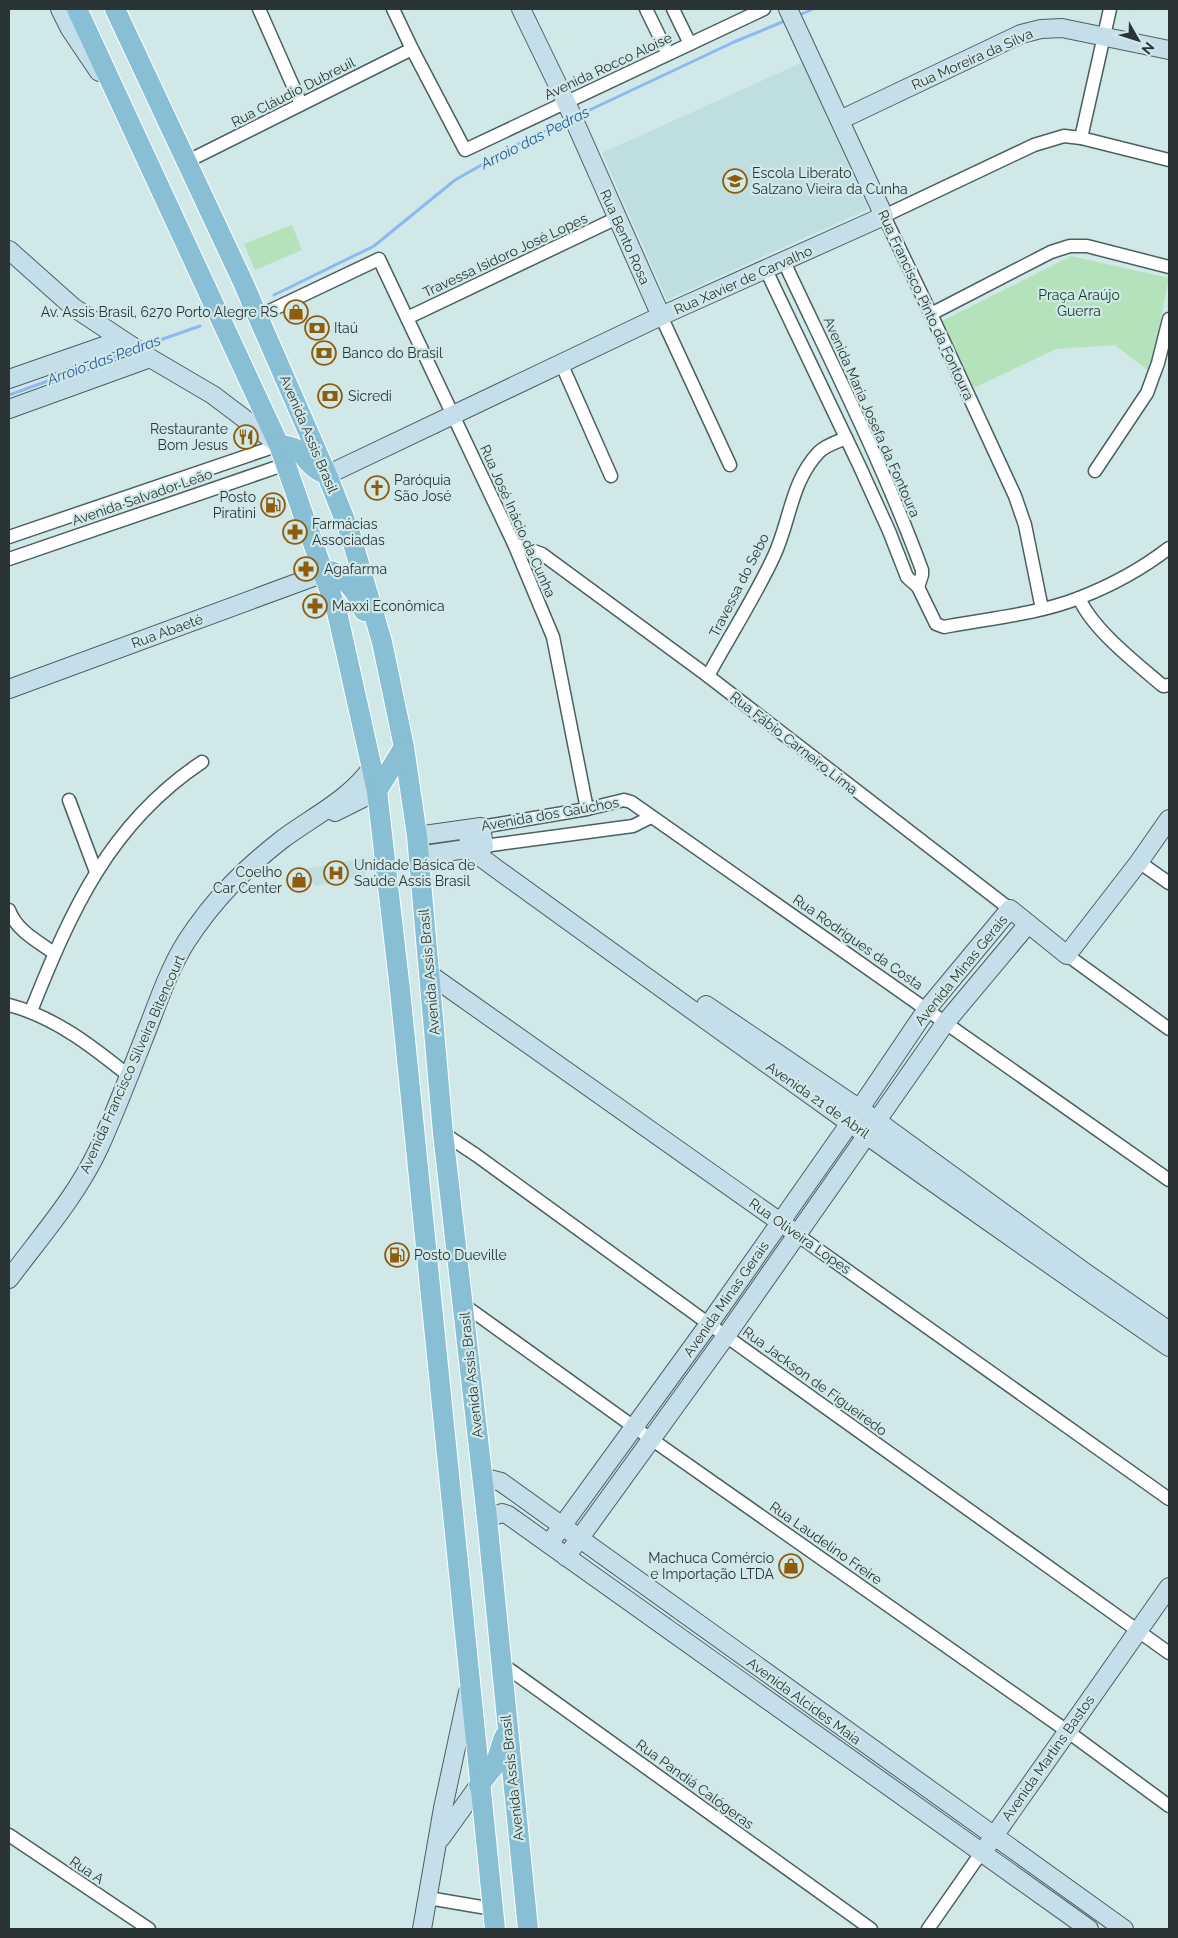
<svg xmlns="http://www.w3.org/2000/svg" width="1178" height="1938" font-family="Raleway,sans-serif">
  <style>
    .built { fill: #bedee0 }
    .green { fill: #b4e2bb }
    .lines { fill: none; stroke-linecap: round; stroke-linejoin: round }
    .stream { stroke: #8db9f1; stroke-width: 3 }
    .street-casing { stroke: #4c5f61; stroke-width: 15 }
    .secondary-casing { stroke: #4c5f61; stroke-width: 20 }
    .primary-casing { stroke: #fff; stroke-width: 22 }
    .street { stroke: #fff; stroke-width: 12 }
    .secondary { stroke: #c4dfea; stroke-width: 18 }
    .primary { stroke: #89bfd5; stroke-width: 20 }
    .labels { text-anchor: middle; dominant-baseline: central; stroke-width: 4.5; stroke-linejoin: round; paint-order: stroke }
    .street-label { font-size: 14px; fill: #2b3435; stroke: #d1e8e9 }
    .poi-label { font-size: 14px; fill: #2b3435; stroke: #d1e8e9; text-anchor: start }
    .park-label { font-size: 14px; fill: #133f1f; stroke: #d1e8e9 }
    .water-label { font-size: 15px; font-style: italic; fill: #1f589b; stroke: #d1e8e9 }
  </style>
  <rect width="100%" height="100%" fill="#d1e8e9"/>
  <g class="built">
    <polygon points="803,62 868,209 667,300 602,153"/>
    <polygon points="364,858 365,876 315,886 306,869"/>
  </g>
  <g class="green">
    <polygon points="292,225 302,250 255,270 244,244"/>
    <polygon points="1071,256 1169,278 1150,372 1115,345 1056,349 974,388 942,321"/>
  </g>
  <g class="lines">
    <g class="stream">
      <polyline points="797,16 813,9"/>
      <polyline points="579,115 734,42 787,20"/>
      <polyline points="274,295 374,246 455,180 520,143 568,120"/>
      <polyline points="143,346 200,326"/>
      <polyline points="9,395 128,352"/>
    </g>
    <g class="street-casing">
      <g id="street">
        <polyline points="259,9 301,104"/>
        <polyline points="393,9 412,49 465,150 764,9"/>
        <polyline points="646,9 668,54"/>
        <polyline points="673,9 690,44"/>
        <polyline points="1081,138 1110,9"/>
        <polyline points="188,161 412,49"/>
        <path d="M784,262C832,364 883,464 922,570V575L918,587"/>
        <path d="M766,270L859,465L889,531L907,577L918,587L936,624L944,627L949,626C992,618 1038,614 1079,598C1110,586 1143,568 1169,548"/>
        <polyline points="931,314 1051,252 1070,246 1087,246 1169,267"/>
        <polyline points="259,316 379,259 514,544 553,637 587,809"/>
        <polyline points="661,316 730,465"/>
        <polyline points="407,318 617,218"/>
        <polyline points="561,363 611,476"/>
        <polyline points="1095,471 1147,393 1158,363 1169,319"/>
        <polyline points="9,537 279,445"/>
        <polyline points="514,544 542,554 708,676 1010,909"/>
        <polyline points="9,559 286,464"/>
        <path d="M1079,598C1093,630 1136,663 1163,686L1169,685"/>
        <polyline points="1042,609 1025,525 1015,496 931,314 884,216 1034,145 1064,136 1081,138 1169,160"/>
        <path d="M708,676C729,637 755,597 774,556C790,522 791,481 819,452C826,445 837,442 846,438"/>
        <polyline points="69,800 96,872"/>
        <polyline points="481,827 587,809 624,800 631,802 1169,1180"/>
        <polyline points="484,846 633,826 651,817"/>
        <polyline points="1139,862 1169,883"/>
        <path d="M9,910C16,930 37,941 54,953"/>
        <polyline points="1067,955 1169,1029"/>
        <path d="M9,1005C55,1017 93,1047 129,1076"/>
        <path d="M31,1011C71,911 109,824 202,762"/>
        <polyline points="443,1133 476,1155 709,1324 1169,1653"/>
        <polyline points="796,1234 1169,1499"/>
        <polyline points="464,1305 634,1427 1067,1731 1169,1806"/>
        <polyline points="502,1664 871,1929"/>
        <polyline points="9,1835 149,1929"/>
        <polyline points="428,1898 493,1909"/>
        <polyline points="928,1929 981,1853"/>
      </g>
    </g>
    <g class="secondary-casing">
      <g id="secondary">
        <polyline points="60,9 70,29 99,72"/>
        <polyline points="521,9 566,102 661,316"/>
        <polyline points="840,120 1021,34 1041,29 1062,28 1169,50"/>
        <polyline points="9,250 73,307 150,358 213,395 279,445"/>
        <polyline points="9,379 121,340"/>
        <polyline points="9,409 150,358"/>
        <polyline points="327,475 661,316 884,216 788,9"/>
        <polyline points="9,689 324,573"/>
        <polyline points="335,812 377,791"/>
        <path d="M467,829L470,849L494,867C718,1029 942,1191 1169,1347"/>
        <polyline points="417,836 481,827 484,846"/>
        <polyline points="418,856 480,847"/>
        <polyline points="429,974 790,1229"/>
        <polyline points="706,1005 876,1120 1083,1271 1169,1331"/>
        <path d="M9,1279C41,1236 76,1197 99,1148C117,1108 133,1066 149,1025C160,996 170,968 186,942C214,899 244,869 284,838C314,816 351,798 372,767"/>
        <polyline points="482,1477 501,1482 1124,1929"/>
        <polyline points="487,1518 502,1513 508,1515 1089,1929"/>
        <polyline points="549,1544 709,1324 850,1123 927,1009 1010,909 1067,955 1139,862 1169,819"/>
        <polyline points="566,1557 726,1336 946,1022 1028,924"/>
        <polyline points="441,1838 479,1785"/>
        <polyline points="987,1846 1169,1587"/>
        <polyline points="422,1929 443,1808 468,1692"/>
      </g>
    </g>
    <g class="primary-casing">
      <g id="primary">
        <polyline points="77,9 279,445 337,612 377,791 400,990 495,1929"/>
        <polyline points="115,9 242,280 327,475 350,533 382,642 404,747 417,836 443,1133 487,1518 528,1929"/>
        <path d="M279,445C309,447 299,461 321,472"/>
        <path d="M324,573L330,571L334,572C350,584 357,592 364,611"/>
        <polyline points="377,791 404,747"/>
        <polyline points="479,1785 495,1765 504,1737"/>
      </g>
    </g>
    <use href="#street" class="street"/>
    <use href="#secondary" class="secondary"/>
    <use href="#primary" class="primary"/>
  </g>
  <defs>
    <g id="school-ring" transform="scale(1.25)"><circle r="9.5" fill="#d1e8e9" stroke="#8f5c0c" stroke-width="1.5"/><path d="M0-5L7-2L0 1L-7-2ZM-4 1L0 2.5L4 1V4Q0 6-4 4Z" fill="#8f5c0c"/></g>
    <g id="shop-ring" transform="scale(1.25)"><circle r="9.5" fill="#d1e8e9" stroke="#8f5c0c" stroke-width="1.5"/><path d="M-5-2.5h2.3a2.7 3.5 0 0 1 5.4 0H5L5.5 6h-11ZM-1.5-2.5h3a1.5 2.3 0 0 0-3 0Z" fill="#8f5c0c"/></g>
    <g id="bank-ring" transform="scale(1.25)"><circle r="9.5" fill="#d1e8e9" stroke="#8f5c0c" stroke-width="1.5"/><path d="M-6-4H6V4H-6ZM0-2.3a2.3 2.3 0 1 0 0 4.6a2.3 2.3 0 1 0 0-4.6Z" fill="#8f5c0c"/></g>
    <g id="restaurant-ring" transform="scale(1.25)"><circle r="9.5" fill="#d1e8e9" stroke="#8f5c0c" stroke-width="1.5"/><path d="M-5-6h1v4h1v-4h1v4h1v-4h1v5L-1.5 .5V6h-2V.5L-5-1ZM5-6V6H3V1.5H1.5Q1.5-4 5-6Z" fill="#8f5c0c"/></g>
    <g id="church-ring" transform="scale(1.25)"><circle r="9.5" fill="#d1e8e9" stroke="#8f5c0c" stroke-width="1.5"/><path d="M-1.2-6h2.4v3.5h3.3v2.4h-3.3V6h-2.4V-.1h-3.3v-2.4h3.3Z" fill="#8f5c0c"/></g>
    <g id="fuel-ring" transform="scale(1.25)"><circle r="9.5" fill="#d1e8e9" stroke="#8f5c0c" stroke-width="1.5"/><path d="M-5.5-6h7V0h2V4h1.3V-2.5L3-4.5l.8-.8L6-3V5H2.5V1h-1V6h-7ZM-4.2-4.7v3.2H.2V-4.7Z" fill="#8f5c0c"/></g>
    <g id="pharmacy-ring" transform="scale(1.25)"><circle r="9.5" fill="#d1e8e9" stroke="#8f5c0c" stroke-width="1.5"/><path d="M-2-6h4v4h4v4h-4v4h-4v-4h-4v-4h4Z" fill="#8f5c0c"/></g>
    <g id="hospital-ring" transform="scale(1.25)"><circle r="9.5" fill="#d1e8e9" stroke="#8f5c0c" stroke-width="1.5"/><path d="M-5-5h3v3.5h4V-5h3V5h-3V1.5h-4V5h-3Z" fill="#8f5c0c"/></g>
  </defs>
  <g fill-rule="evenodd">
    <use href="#school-ring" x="735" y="181"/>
    <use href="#shop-ring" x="296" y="312"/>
    <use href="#bank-ring" x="317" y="328"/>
    <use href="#bank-ring" x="324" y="353"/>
    <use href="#bank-ring" x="330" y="396"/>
    <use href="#restaurant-ring" x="246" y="437"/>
    <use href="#church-ring" x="377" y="488"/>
    <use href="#fuel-ring" x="273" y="505"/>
    <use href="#pharmacy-ring" x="295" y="532"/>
    <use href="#pharmacy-ring" x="306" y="569"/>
    <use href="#pharmacy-ring" x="315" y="606"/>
    <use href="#hospital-ring" x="336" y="873"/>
    <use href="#shop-ring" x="299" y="880"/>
    <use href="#fuel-ring" x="397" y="1255"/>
    <use href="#shop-ring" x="791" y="1566"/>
  </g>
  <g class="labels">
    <g class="street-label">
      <text transform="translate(972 59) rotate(-24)">Rua Moreira da Silva</text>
      <text transform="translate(608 66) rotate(-25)">Avenida Rocco Aloise</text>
      <text transform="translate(293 92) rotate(-27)">Rua Cláudio Dubreuil</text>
      <text transform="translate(625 237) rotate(66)">Rua Bento Rosa</text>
      <text transform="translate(505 255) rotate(-25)">Travessa Isidoro José Lopes</text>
      <text transform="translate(743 280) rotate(-24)">Rua Xavier de Carvalho</text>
      <text transform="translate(926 305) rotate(65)">Rua Francisco Pinto da Fontoura</text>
      <text transform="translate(872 417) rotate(66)">Avenida Maria Josefa da Fontoura</text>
      <text transform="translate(309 434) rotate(67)">Avenida Assis Brasil</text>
      <text transform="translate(142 497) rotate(-19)">Avenida Salvador Leão</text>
      <text transform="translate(518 521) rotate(66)">Rua José Inácio da Cunha</text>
      <text transform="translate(739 585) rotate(-63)">Travessa do Sebo</text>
      <text transform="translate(167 631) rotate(-20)">Rua Abaeté</text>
      <text transform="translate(794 743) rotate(38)">Rua Fábio Carneiro Lima</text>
      <text transform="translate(550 814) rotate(-10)">Avenida dos Gaúchos</text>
      <text transform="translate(858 942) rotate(35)">Rua Rodrigues da Costa</text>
      <text transform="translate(961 970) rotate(-51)">Avenida Minas Gerais</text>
      <text transform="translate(429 972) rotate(-95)">Avenida Assis Brasil</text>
      <text transform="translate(132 1064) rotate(-66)">Avenida Francisco Silveira Bitencourt</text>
      <text transform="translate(818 1100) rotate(35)">Avenida 21 de Abril</text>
      <text transform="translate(800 1236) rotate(35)">Rua Oliveira Lopes</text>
      <text transform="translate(726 1299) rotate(-55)">Avenida Minas Gerais</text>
      <text transform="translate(471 1375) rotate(-96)">Avenida Assis Brasil</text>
      <text transform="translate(815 1381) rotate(36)">Rua Jackson de Figueiredo</text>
      <text transform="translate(826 1543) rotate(35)">Rua Laudelino Freire</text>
      <text transform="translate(804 1701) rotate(36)">Avenida Alcides Maia</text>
      <text transform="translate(1048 1758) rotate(-55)">Avenida Martins Bastos</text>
      <text transform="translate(512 1778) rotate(-96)">Avenida Assis Brasil</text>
      <text transform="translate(695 1784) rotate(36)">Rua Pandiá Calógeras</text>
      <text transform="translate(87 1870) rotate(34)">Rua A</text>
    </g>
    <g class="poi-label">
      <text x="752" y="173">Escola Liberato<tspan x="752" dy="16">Salzano Vieira da Cunha</tspan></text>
      <text x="278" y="312" text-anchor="end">Av. Assis Brasil, 6270 Porto Alegre RS</text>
      <text x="334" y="328">Itaú</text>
      <text x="342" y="353">Banco do Brasil</text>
      <text x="348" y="396">Sicredi</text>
      <text x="228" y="429" text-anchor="end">Restaurante<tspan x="228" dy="16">Bom Jesus</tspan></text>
      <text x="394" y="480">Paróquia<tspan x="394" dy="16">São José</tspan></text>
      <text x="256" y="497" text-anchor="end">Posto<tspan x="256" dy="16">Piratini</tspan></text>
      <text x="312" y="524">Farmácias<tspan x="312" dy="16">Associadas</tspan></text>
      <text x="324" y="569">Agafarma</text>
      <text x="332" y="606">Maxxi Econômica</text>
      <text x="354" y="865">Unidade Básica de<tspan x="354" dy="16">Saúde Assis Brasil</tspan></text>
      <text x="282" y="872" text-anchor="end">Coelho<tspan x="282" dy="16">Car Center</tspan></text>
      <text x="414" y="1255">Posto Dueville</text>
      <text x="774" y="1558" text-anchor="end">Machuca Comércio<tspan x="774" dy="16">e Importação LTDA</tspan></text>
    </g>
    <g class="park-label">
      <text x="1079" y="295">Praça Araújo<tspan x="1079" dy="16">Guerra</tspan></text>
    </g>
    <g class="water-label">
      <text transform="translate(535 138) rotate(-27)">Arroio das Pedras</text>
      <text transform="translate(104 360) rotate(-20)">Arroio das Pedras</text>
    </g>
  </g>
  <rect width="1178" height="1938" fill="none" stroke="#2b3435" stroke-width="20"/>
  <g transform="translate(1138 40) rotate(129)" stroke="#d1e8e9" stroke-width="4" paint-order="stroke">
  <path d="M0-4L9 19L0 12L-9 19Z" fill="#2b3435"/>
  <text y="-8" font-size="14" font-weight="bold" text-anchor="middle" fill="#2b3435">N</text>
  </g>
</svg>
